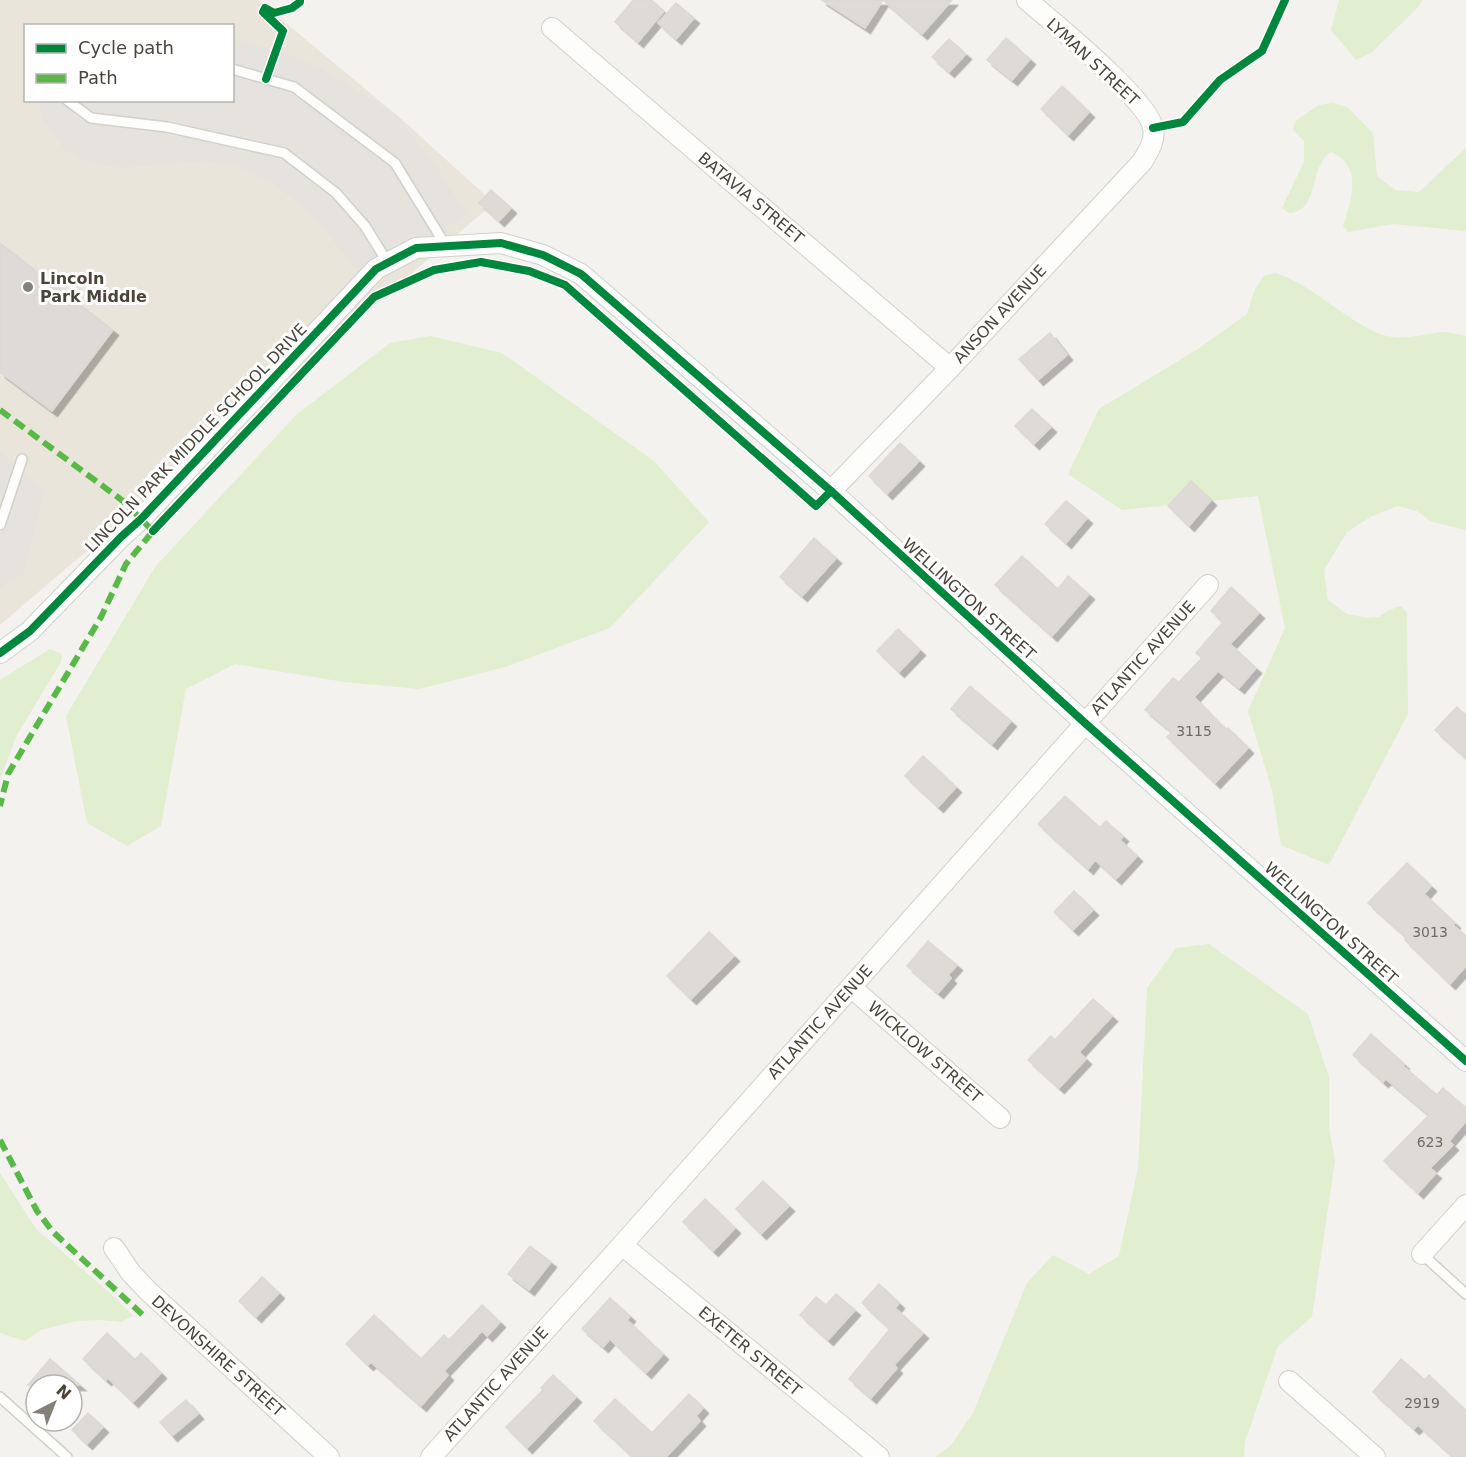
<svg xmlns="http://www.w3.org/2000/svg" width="1466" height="1457" font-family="'DejaVu Sans',sans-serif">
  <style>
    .education { fill: #eae5da; fill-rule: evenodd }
    .green { fill: #e1eecf }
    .parking { fill: #e6e3df }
    .building { fill: #dedbd6; stroke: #dcd9d4; stroke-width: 1.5; filter: url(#shadow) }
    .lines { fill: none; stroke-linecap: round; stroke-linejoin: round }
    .lane-casing { stroke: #d2d0cb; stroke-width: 12 }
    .street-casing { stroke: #d2d0cb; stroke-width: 22 }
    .lane { stroke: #fdfdfc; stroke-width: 9 }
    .street { stroke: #fdfdfc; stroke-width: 20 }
    .quiet { stroke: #58b947; stroke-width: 6; stroke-dasharray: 12 6; stroke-linecap: butt }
    .cycleway-casing { stroke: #fff; stroke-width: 11 }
    .cycleway { stroke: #00873e; stroke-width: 8 }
    .poi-dot { fill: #868178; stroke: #fff; stroke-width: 2 }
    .labels { text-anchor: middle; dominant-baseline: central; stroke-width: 6; stroke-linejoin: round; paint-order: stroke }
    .number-label { font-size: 14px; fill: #706a61 }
    .street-label { font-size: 16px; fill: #4b4439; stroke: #fff }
    .poi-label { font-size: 16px; font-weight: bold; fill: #4b4439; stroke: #fff; text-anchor: start }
  </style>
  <defs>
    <filter id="shadow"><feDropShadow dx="5.5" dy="5.5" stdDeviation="0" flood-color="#0004"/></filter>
  </defs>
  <rect width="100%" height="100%" fill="#f4f2ee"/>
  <path class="education" d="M0,0H258L398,116L494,203L0,625ZM26,26H232V100H26Z"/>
  <g class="green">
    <polygon points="1339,0 1422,0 1419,6 1371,53 1356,60 1331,30"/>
    <path d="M1332,103L1347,107L1373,133L1377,176L1395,190L1419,192L1466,148V231L1393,224L1348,232L1343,226C1352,200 1363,165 1331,152C1308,166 1321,211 1289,213L1282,208L1304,162V141L1293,130L1295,121L1319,105Z"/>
    <path d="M1275,273C1314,285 1346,322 1383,335C1402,341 1425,334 1443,332C1450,332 1459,335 1466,336V530L1430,521L1417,511L1398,506L1372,516L1347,532L1324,570L1328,600L1347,614L1368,618L1379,617L1389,610L1401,606L1407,613L1408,714L1329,865L1281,845L1272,790L1248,711L1285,628L1258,496L1122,510L1068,474L1099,409L1198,349L1247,314L1255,289L1264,276Z"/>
    <polygon points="430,336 502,353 654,461 709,522 610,628 505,667 419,689 344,682 235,664 186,689 161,826 127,846 87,823 66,716 155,567 296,415 390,343"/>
    <polygon points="50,649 62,654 61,662 17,735 0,779 0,680"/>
    <polygon points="1209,944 1308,1014 1329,1077 1329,1127 1335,1161 1312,1317 1278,1346 1245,1442 1244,1457 935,1457 951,1445 973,1413 1027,1283 1053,1255 1089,1274 1119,1256 1138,1168 1147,988 1176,948"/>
    <polygon points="0,1173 36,1229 112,1295 133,1316 121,1322 100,1320 76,1321 41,1330 25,1341 0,1333"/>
  </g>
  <g class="parking">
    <polygon points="233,38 283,52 318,66 398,116 432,159 467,215 365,281 314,217 275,185 239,167 206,161 121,168 86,162 64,149 45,123 38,101 232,100"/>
    <polygon points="0,452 45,492 23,575 0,588"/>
  </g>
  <g class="building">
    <polygon points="633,0 651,0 664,11 638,42 615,22"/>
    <polygon points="822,0 883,0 865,28"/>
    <polygon points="883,0 952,0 922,34"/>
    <polygon points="676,3 694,18 676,39 658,23"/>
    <polygon points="1006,38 1030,59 1012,80 987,60"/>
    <polygon points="949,39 966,54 949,72 932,57"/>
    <polygon points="1062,86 1089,112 1068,135 1041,109"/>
    <polygon points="491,190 511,208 499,221 479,203"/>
    <polygon points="0,243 113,330 52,411 0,372"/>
    <polygon points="1050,333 1067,355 1038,380 1019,359"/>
    <polygon points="1032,409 1051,427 1034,444 1015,426"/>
    <polygon points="900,443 919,461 887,494 869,476"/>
    <polygon points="1191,481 1211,500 1189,526 1168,506"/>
    <polygon points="1066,501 1087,518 1066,543 1045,524"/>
    <polygon points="814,538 836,558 802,596 780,577"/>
    <polygon points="1022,556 1058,589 1068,576 1089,594 1052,636 995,585"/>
    <polygon points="1231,587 1259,613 1230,644 1256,668 1239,688 1218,671 1194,697 1226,730 1228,728 1248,748 1215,783 1167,737 1172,732 1145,710 1173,678 1179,682 1202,658 1196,653 1223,622 1211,611"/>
    <polygon points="898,629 920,650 899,672 877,651"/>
    <polygon points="970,686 1011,721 992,744 951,709"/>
    <polygon points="1457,707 1466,716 1466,758 1435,730"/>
    <polygon points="923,756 956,787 938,807 905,776"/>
    <polygon points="1065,796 1100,828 1106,821 1123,836 1120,840 1137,856 1116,879 1095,860 1088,869 1038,824"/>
    <polygon points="1407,863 1431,886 1424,894 1455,923 1453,925 1466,936 1466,966 1450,984 1405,940 1407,938 1368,903"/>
    <polygon points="1074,891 1093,910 1073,930 1054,912"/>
    <polygon points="709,932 734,956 691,999 667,976"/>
    <polygon points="928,941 957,965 948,975 951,978 938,993 907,966"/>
    <polygon points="1093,999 1112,1016 1079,1052 1086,1059 1059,1088 1028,1060 1051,1036 1055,1040"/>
    <polygon points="1371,1034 1404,1064 1403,1066 1437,1095 1443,1088 1466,1108 1466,1121 1449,1141 1453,1145 1430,1168 1436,1173 1418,1193 1384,1161 1429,1115 1386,1079 1383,1082 1353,1055"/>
    <polygon points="763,1181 789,1206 761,1234 736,1209"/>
    <polygon points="705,1199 735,1228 713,1251 683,1222"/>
    <polygon points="530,1246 551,1262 529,1290 508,1274"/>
    <polygon points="262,1277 279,1293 256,1317 239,1301"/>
    <polygon points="879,1284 899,1303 895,1308 923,1333 894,1365 897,1368 871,1398 849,1379 890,1329 862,1303"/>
    <polygon points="836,1294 855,1310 828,1340 800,1315 816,1297 826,1305"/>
    <polygon points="610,1298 630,1316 627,1320 663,1354 646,1373 610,1339 603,1347 582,1329"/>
    <polygon points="482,1305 500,1322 487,1336 482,1331 444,1371 448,1375 421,1406 371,1362 368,1365 346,1344 374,1315 421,1359 444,1335 449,1340"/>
    <polygon points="107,1333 135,1360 141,1353 161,1373 133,1402 108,1378 106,1380 83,1359"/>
    <polygon points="50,1359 80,1385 28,1385"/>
    <polygon points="1401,1359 1425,1380 1429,1375 1466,1411 1466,1457 1453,1457 1418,1425 1414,1429 1373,1392"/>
    <polygon points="553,1375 576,1397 527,1448 506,1427 543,1390 541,1388"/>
    <polygon points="689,1394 703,1408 696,1416 700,1421 666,1457 633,1457 594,1421 615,1399 652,1433"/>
    <polygon points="186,1400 198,1414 172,1436 160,1422"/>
    <polygon points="88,1413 103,1427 87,1444 72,1430"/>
  </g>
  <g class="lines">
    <g class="lane-casing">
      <g id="lane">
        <polyline points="232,69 294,87 395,163 446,246"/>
        <polyline points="67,100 91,118 167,127 284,153 336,193 365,226 388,263"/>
        <polyline points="0,525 22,459"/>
        <polyline points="1422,1254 1466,1294"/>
        <polyline points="0,1397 67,1457"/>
      </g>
    </g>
    <g class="street-casing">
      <g id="street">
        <polyline points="552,28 950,368"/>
        <path d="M831,491L950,368L1142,162C1148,152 1156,140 1153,128C1148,99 1052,22 1027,0"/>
        <polyline points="0,653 30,631 121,537 141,519 376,269 416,248 501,243 543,255 581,274 831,491 1085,723 1466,1061"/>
        <polyline points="851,987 1000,1118"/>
        <polyline points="622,1245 879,1457"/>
        <polyline points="114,1248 131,1273 148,1291 329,1457"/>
        <polyline points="1422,1254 1466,1205"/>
        <polyline points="1289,1381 1375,1457"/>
        <polyline points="431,1457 622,1245 1208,585"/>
      </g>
    </g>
    <use href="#lane" class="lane"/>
    <use href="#street" class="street"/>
    <g class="quiet">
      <polyline points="0,410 123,501 153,531 126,564 101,617 8,774 0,806"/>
      <polyline points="0,1140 37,1211 53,1232 144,1316"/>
    </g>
    <g class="cycleway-casing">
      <g id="cycleway">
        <polyline points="266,79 283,31 263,12 265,8 274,13 292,8 300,2 300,0"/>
        <polyline points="1153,128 1183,122 1220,80 1262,51 1285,0"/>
        <polyline points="153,531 374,297 434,270 481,262 529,271 565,285 816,506 831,491"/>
        <polyline points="0,653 30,631 121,537 141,519 376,269 416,248 501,243 543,255 581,274 831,491 1085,723 1466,1061"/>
      </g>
    </g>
    <use href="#cycleway" class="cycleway"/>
  </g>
  <circle class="poi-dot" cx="28" cy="287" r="6"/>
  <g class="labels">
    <g class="number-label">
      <text x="1194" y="731">3115</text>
      <text x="1430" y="932">3013</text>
      <text x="1430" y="1142">623</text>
      <text x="1422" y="1403">2919</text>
    </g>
    <g class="street-label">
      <text transform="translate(1093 62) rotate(43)">LYMAN STREET</text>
      <text transform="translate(751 198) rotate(40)">BATAVIA STREET</text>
      <text transform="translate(1000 314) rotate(-47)">ANSON AVENUE</text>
      <text transform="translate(196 438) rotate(-46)">LINCOLN PARK MIDDLE SCHOOL DRIVE</text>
      <text transform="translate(969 599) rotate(42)">WELLINGTON STREET</text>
      <text transform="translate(1143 658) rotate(-48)">ATLANTIC AVENUE</text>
      <text transform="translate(1331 923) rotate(42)">WELLINGTON STREET</text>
      <text transform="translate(820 1022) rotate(-48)">ATLANTIC AVENUE</text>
      <text transform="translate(925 1052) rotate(41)">WICKLOW STREET</text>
      <text transform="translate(750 1351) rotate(40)">EXETER STREET</text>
      <text transform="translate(218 1356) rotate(42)">DEVONSHIRE STREET</text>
      <text transform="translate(496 1384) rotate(-48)">ATLANTIC AVENUE</text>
    </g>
    <g class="poi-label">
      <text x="40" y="278">Lincoln<tspan x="40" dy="18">Park Middle</tspan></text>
    </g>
  </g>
  <rect x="24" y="24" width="210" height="78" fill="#ffffff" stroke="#b7b4b0" stroke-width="1.5"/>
  <rect x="36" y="44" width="30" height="9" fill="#00873e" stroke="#b7b4b0" stroke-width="1.5"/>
  <text x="78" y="54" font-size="18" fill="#4b4439">Cycle path</text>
  <rect x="36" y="74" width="30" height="9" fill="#58b947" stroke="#b7b4b0" stroke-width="1.5"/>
  <text x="78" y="84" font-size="18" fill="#4b4439">Path</text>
  <g transform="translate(54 1403) rotate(42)"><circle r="28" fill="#ffffff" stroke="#b7b4b0" stroke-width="1.5"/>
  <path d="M0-4.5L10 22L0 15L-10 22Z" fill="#868178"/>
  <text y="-9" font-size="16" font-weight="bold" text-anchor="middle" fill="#4b4439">N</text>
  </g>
</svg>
